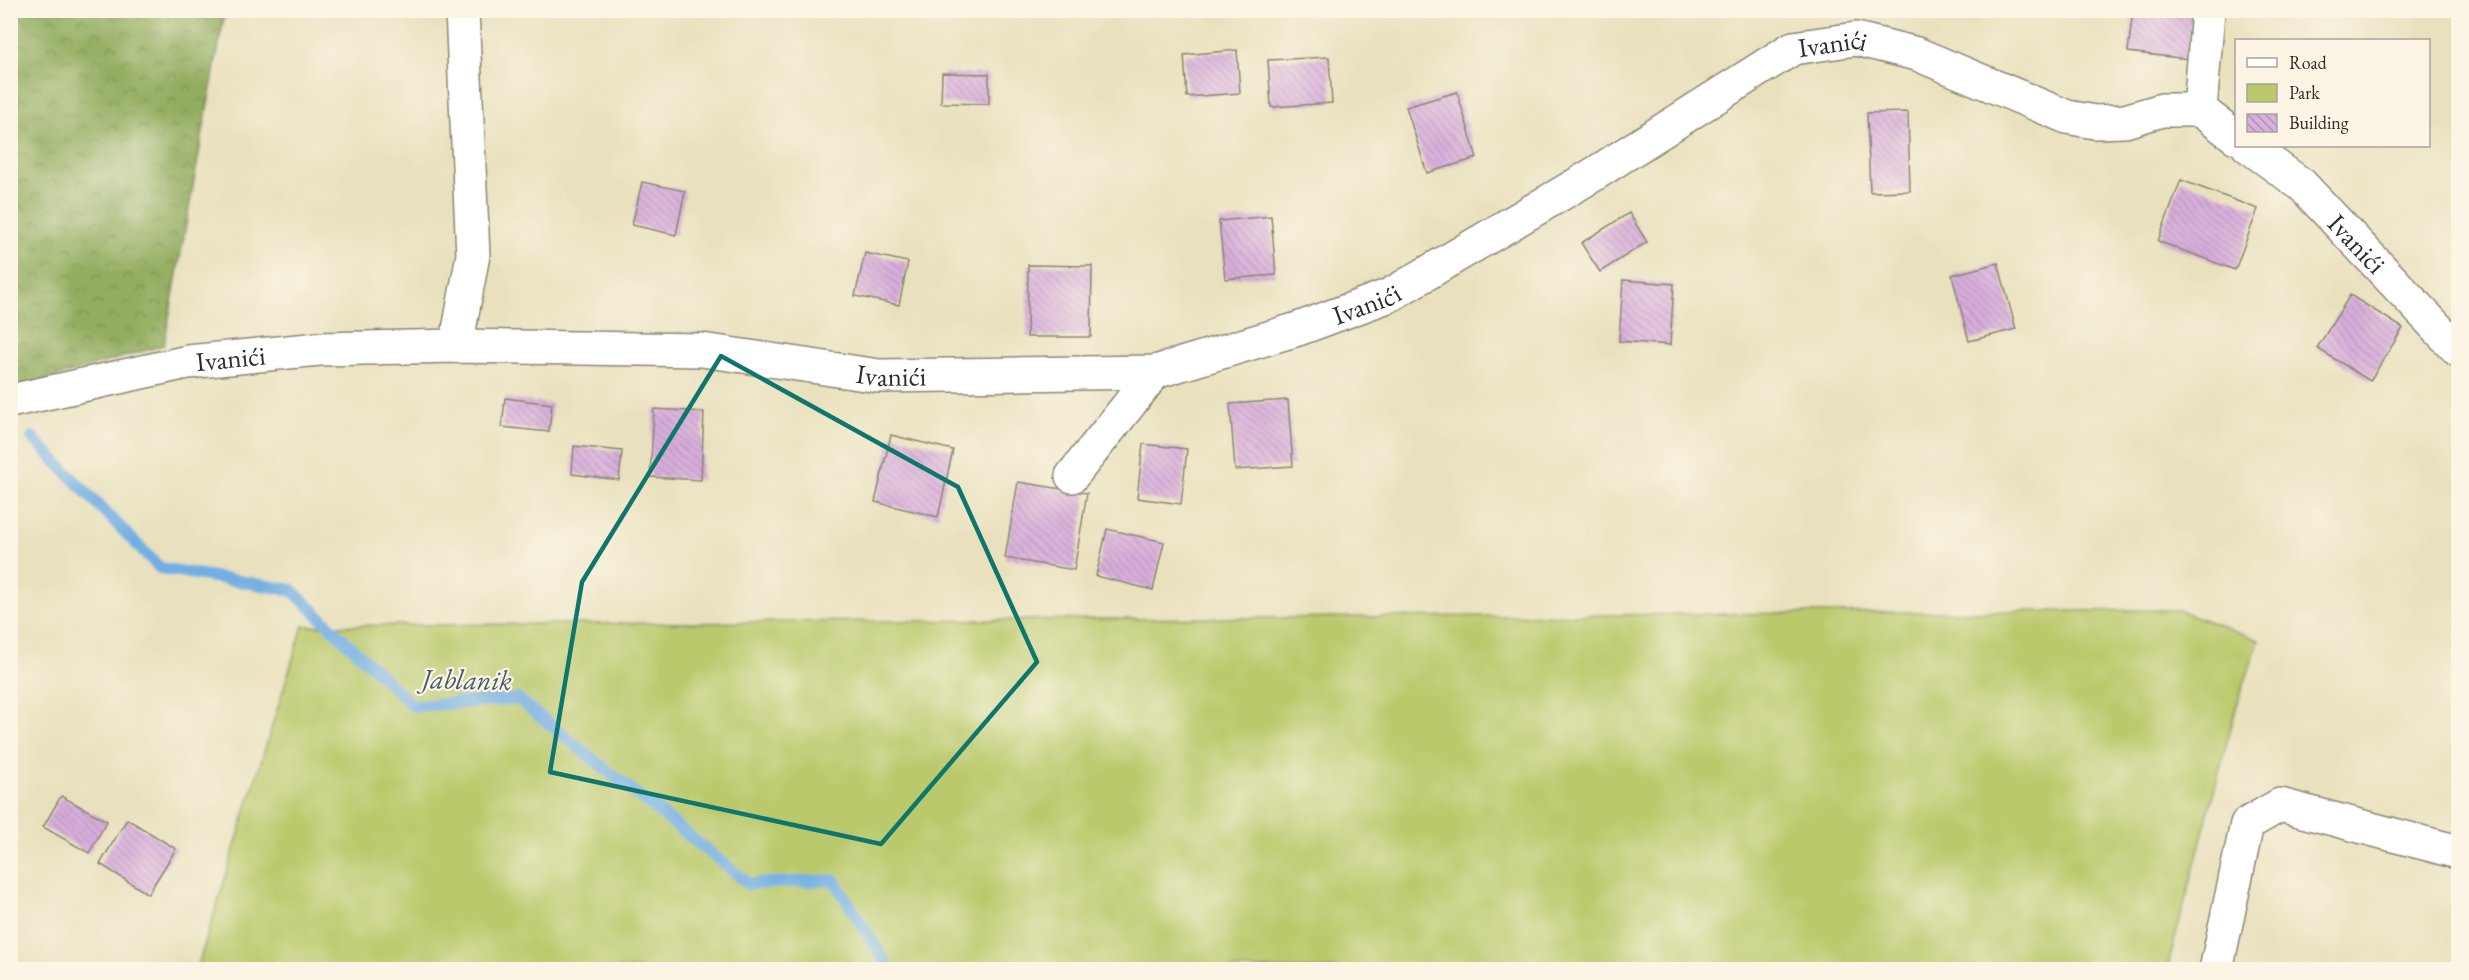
<svg xmlns="http://www.w3.org/2000/svg" width="2469" height="980" font-family="'EB Garamond',serif">
  <style>
    .green { fill: #bac96c; stroke: #727a4c; stroke-width: 1.5 }
    .forest { fill: url(#forest-crowns); stroke: #5f6c46; stroke-width: 1.5 }
    .lines { fill: none; stroke-linecap: round; stroke-linejoin: round }
    .stream { stroke: #72aee3; stroke-width: 12 }
    .building { fill: url(#building-back-hatch) }
    .minor-casing { stroke: #8a8674; stroke-width: 36 }
    .minor { stroke: #fff; stroke-width: 33 }
    .marked { fill: none; stroke: #0f766e; stroke-width: 4.5; stroke-linejoin: round }
    .labels { text-anchor: middle; dominant-baseline: central; stroke-width: 4.5; stroke-linejoin: round; paint-order: stroke }
    .street-label { font-size: 27px; fill: #2b2b2b; stroke: #fcf5e5 }
    .water-label { font-size: 28px; font-style: italic; fill: #44596b; stroke: #fcf5e5 }
  </style>
  <defs>
    <pattern id="forest-crowns" width="20" height="18" patternUnits="userSpaceOnUse" patternTransform="scale(1.5)"><rect width="20" height="18" fill="#93ad60"/><path d="M2 6a3 3 0 1 1 6 0M12 15a3 3 0 1 1 6 0" fill="none" stroke="#788d4f"/></pattern>
    <pattern id="building-back-hatch" width="6" height="6" patternUnits="userSpaceOnUse" patternTransform="scale(1.5)"><rect width="6" height="6" fill="#d9afdd"/><path d="M-1 5l2 2M0 0l6 6M5-1l2 2" fill="none" stroke="#b08fb3"/></pattern>
  </defs>
  <rect width="100%" height="100%" fill="#fcf5e5"/>
  <filter id="ink" filterUnits="userSpaceOnUse"><feTurbulence type="fractalNoise" baseFrequency=".0167" numOctaves="2"/><feDisplacementMap in="SourceGraphic" scale="12" xChannelSelector="R" yChannelSelector="G"/><feConvolveMatrix kernelMatrix="1 2 1 2 8 2 1 2 1" color-interpolation-filters="sRGB"/></filter>
  <filter id="wash" filterUnits="userSpaceOnUse"><feTurbulence type="fractalNoise" baseFrequency=".008" numOctaves="4" result="noise"/><feDisplacementMap in="SourceGraphic" scale="24" xChannelSelector="R" yChannelSelector="G"/><feGaussianBlur stdDeviation="1.35" result="paint"/><feColorMatrix in="noise" values="0 0 0 0 0 0 0 0 0 0 0 0 0 0 0 0 0 1.4 0 .05"/><feComposite in="paint" operator="in"/></filter>
  <g filter="url(#wash)">
    <rect width="100%" height="100%" fill="#e9e1be"/>
    <polygon class="green" points="2178,610 2259,640 2236,708 2167,969 197,969 303,626"/>
    <polygon class="forest" points="11,11 225,11 164,345 11,390"/>
    <g class="lines">
      <polyline class="stream" points="32,437 160,568 292,590 413,706 518,699 749,884 834,880 890,970"/>
    </g>
    <g id="blocks">
      <g class="building">
        <polygon points="2133,10 2193,10 2188,59 2128,52"/>
        <polygon points="1237,50 1240,93 1187,97 1184,55"/>
        <polygon points="1329,57 1332,103 1271,107 1268,60"/>
        <polygon points="942,73 989,74 989,104 941,103"/>
        <polygon points="1457,92 1477,158 1427,173 1406,107"/>
        <polygon points="1908,112 1910,191 1870,192 1867,113"/>
        <polygon points="2181,180 2258,209 2235,270 2158,241"/>
        <polygon points="642,182 685,191 676,235 632,225"/>
        <polygon points="1629,213 1647,242 1600,272 1581,243"/>
        <polygon points="1271,216 1276,275 1225,279 1219,221"/>
        <polygon points="865,253 908,262 899,305 855,296"/>
        <polygon points="1998,263 2016,329 1969,341 1952,275"/>
        <polygon points="1028,265 1092,266 1091,337 1027,337"/>
        <polygon points="1623,280 1674,284 1670,345 1619,341"/>
        <polygon points="2350,295 2403,328 2370,381 2317,348"/>
        <polygon points="505,398 552,404 549,432 502,427"/>
        <polygon points="1288,400 1293,466 1235,470 1230,404"/>
        <polygon points="654,409 704,412 701,480 650,477"/>
        <polygon points="891,435 953,450 938,517 875,502"/>
        <polygon points="1143,444 1187,449 1181,504 1137,498"/>
        <polygon points="574,446 622,451 619,480 572,474"/>
        <polygon points="1018,482 1087,493 1074,570 1005,558"/>
        <polygon points="1107,529 1164,542 1153,590 1096,576"/>
        <polygon points="61,796 107,821 89,853 43,827"/>
        <polygon points="127,819 176,849 148,894 100,864"/>
      </g>
    </g>
  </g>
  <g filter="url(#ink)">
    <use href="#blocks" fill-opacity="0" stroke="#8a8674" stroke-width="1.5"/>
    <g class="lines">
      <g class="minor-casing">
        <g id="minor">
          <polyline points="2200,110 2208,10"/>
          <path id="s1" d="M2248,146L2302,185L2458,350"/>
          <polyline points="456,346 473,255 462,10"/>
          <path id="s2" d="M10,401L188,362L319,349L456,346L702,350L879,376L1155,372L1298,329L1390,295L1588,178L1793,48L1856,39L1917,54L2067,117L2095,122L2125,121L2162,110H2200L2236,137"/>
          <polyline points="1072,476 1155,372"/>
          <polyline points="2216,970 2247,824 2280,805 2458,852"/>
        </g>
      </g>
      <use href="#minor" class="minor"/>
    </g>
  </g>
  <path class="marked" d="M721,356L958,487L1037,662L881,844L550,772L582,582Z"/>
  <g class="labels">
    <g class="street-label">
      <text stroke="none"><textPath href="#s2" startOffset="1912">Ivanići</textPath></text>
      <text stroke="none"><textPath href="#s1" startOffset="147">Ivanići</textPath></text>
      <text stroke="none"><textPath href="#s2" startOffset="1374">Ivanići</textPath></text>
      <text stroke="none"><textPath href="#s2" startOffset="225">Ivanići</textPath></text>
      <text stroke="none"><textPath href="#s2" startOffset="888">Ivanići</textPath></text>
    </g>
    <g class="water-label">
      <text transform="translate(467 679) rotate(1)">Jablanik</text>
    </g>
  </g>
  <rect width="2469" height="980" fill="none" stroke="#fcf5e5" stroke-width="36"/>
  <rect x="2235" y="39" width="195" height="108" fill="#fcf5e5" stroke="#a8a49b" stroke-width="1.5"/>
  <rect x="2247" y="58" width="30" height="9" fill="#ffffff" stroke="#a8a49b" stroke-width="1.5"/>
  <text x="2289" y="69" font-size="18" fill="#2b2b2b">Road</text>
  <rect x="2247" y="84" width="30" height="18" fill="#bac96c" stroke="#a8a49b" stroke-width="1.5"/>
  <text x="2289" y="99" font-size="18" fill="#2b2b2b">Park</text>
  <rect x="2247" y="114" width="30" height="18" fill="url(#building-back-hatch)" stroke="#a8a49b" stroke-width="1.5"/>
  <text x="2289" y="129" font-size="18" fill="#2b2b2b">Building</text>
</svg>
